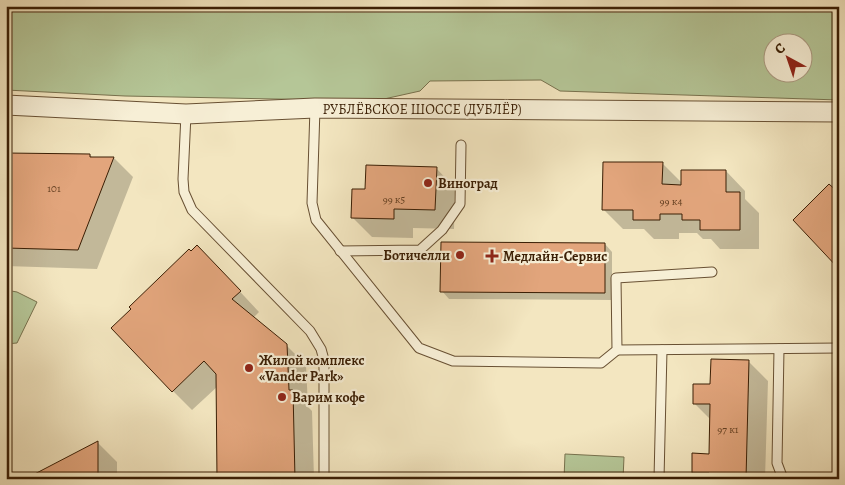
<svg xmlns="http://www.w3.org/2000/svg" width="845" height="485" font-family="Alegreya,serif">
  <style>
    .green { fill: #b5c697; stroke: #78724e; fill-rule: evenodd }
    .shadow { fill: #0003 }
    .building { fill: #e2a57c; stroke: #3a1e04 }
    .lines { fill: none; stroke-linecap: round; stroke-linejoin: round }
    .lane-casing { stroke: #685033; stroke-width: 11 }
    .street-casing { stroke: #685033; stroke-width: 21 }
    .lane { stroke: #f7efd6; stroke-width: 9 }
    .street { stroke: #f7efd6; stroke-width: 19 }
    .poi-dot { fill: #8f2418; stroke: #f7efd6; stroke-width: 2 }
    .labels { text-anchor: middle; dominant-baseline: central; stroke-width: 4.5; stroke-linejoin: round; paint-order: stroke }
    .number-label { font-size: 11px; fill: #644022 }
    .street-label { font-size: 14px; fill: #3a1e04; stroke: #f7efd6 }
    .poi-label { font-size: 14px; font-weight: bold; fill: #3a1e04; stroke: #f7efd6; text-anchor: start }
  </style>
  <rect width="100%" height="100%" fill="#f3e6c0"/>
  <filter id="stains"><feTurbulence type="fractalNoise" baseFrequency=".004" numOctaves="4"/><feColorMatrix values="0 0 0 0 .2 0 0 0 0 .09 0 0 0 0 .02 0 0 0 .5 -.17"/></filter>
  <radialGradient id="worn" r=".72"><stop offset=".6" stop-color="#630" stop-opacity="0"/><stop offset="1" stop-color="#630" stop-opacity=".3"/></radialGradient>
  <g class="green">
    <path d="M6,6H839V100L560,91L541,80L430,81L420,91L375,101L125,96L6,90ZM772,42H802V72H772Z"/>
    <polygon points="6,290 17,292 37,302 17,343 6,344"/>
    <polygon points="565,454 624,457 623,479 564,479"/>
  </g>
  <g class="shadow">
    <polygon points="6,154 90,155 93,158 114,158 133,177 97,269 6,266"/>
    <polygon points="662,163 682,183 726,171 745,191 745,199 759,213 759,249 720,249 711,239 703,239 697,233 679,233 679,239 654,239 644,229 623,229 603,209"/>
    <polygon points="436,168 455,188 454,229 413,228 413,238 372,237 353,218 366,190"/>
    <polygon points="605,244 612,252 612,300 449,299 442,291"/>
    <polygon points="216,266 259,312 253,318 286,345 306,365 308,407 312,411 314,479 218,479 218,386 192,410 173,391"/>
    <polygon points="748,361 768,381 765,479 700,479 693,472 710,455 711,420 694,403 712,385"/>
    <polygon points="98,443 117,462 117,479 28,479"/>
  </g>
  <g class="building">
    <polygon points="6,153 90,154 90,157 114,157 78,250 6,248"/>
    <polygon points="603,162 663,162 662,184 681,185 681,170 726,170 726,192 740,192 740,230 700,230 700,220 682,220 682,214 660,214 660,220 633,220 633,210 602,210"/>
    <polygon points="366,165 437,167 435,210 394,209 394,219 351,218 352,189 365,189"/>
    <polygon points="829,184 839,193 839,269 793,220"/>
    <polygon points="441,242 605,243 605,293 440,292"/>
    <polygon points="197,245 241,291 232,299 287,344 289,390 293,390 295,479 217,479 216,374 204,361 172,392 111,328 131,309 129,307 189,249 191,251"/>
    <polygon points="711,359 749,360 746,479 708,479 709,473 692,473 692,453 709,454 710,404 693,404 693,384 710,384"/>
    <polygon points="98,441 98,479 25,479"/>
  </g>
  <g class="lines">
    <g class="lane-casing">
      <g id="lane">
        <polyline points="315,108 312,203 316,220 419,348 453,361 601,363 617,350 616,278 712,272"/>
        <polyline points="186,114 183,179 184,192 192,210 310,331 321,349 324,360 324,479"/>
        <polyline points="340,251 420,250 442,230 460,204 461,145"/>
        <polyline points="779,349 777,463 783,479"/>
        <polyline points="617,350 839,348"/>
        <polyline points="659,479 662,350"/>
      </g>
    </g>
    <g class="street-casing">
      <polyline id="street" points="6,105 186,114 315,108 839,112"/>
    </g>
    <use href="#lane" class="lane"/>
    <use href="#street" class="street"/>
  </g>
  <g class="poi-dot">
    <circle cx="428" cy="183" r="5"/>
    <circle cx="460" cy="255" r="5"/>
    <path d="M489.5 248.5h5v5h5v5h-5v5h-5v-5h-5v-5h5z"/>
    <circle cx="249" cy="368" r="5"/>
    <circle cx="282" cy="397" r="5"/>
  </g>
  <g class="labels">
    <g class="number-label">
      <text x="54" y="188">101</text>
      <text x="394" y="199">99 к5</text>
      <text x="671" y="201">99 к4</text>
      <text x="728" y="429">97 к1</text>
    </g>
    <g class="street-label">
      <text x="422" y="109">РУБЛЁВСКОЕ ШОССЕ (ДУБЛЁР)</text>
    </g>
    <g class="poi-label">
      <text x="438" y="183">Виноград</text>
      <text x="450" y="255" text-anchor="end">Ботичелли</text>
      <text x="503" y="256">Медлайн-Сервис</text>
      <text x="259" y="360">Жилой комплекс<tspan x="259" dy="16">«Vander Park»</tspan></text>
      <text x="292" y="397">Варим кофе</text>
    </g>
  </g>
  <rect width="845" height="485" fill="none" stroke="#f3e6c0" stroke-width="25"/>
  <rect x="8" y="8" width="830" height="470" fill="none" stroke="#3a1e04" stroke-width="2.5"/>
  <rect x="12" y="12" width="820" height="460" fill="none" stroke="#3a1e04"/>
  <g transform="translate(788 58) rotate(320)"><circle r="24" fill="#f7efd6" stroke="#ab9b82"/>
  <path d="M0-4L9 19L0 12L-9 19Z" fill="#8f2418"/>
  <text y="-8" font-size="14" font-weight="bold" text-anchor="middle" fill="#3a1e04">С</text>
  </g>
  <rect width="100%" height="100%" filter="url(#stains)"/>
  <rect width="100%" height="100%" fill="url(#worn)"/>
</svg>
